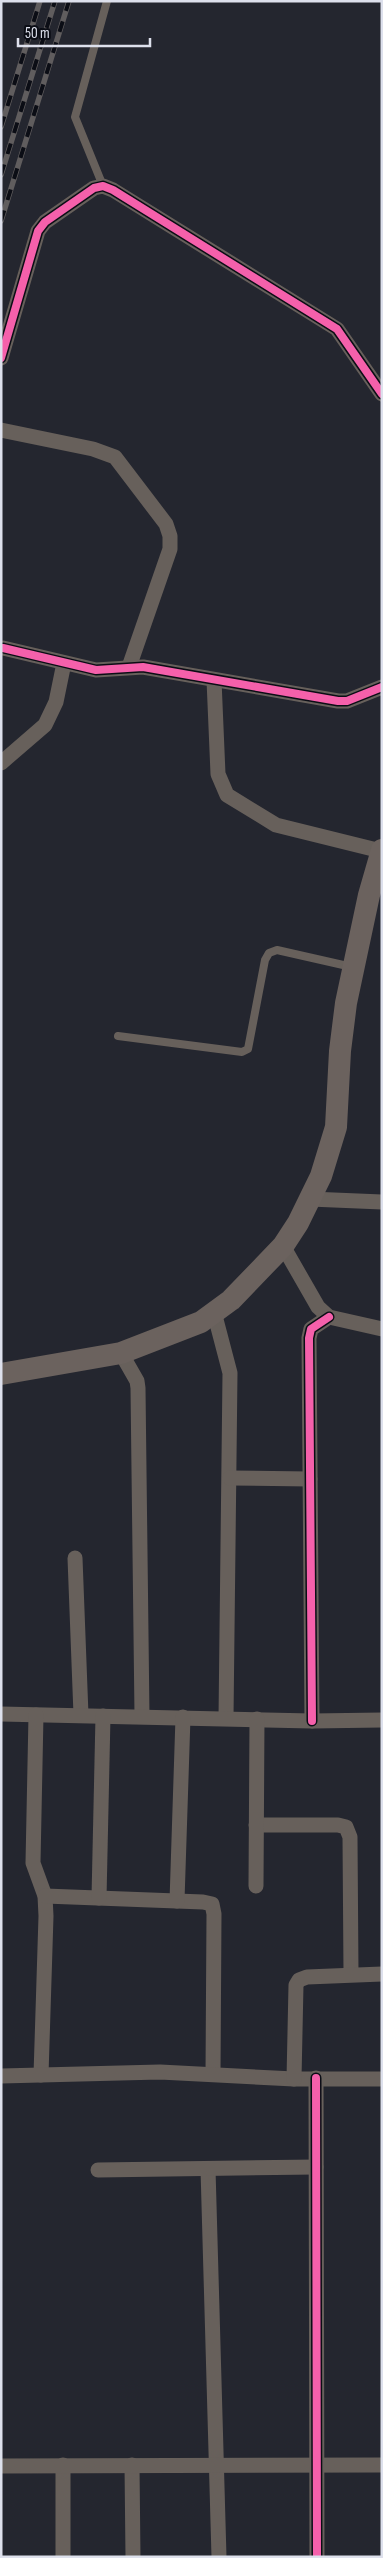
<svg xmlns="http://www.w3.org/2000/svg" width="383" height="2558" font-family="'Sofia Sans Condensed',sans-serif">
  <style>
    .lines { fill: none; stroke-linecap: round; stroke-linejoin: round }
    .lane { stroke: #67605b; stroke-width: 8 }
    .street { stroke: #67605b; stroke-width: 15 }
    .secondary { stroke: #6b625e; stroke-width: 22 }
    .rail-casing { stroke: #605d5e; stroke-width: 5.5 }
    .rail { stroke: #0b0d15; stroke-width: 4; stroke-dasharray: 11; stroke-linecap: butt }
    .cycleway-casing { stroke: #0b0d15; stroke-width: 11 }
    .cycleway { stroke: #f560ab; stroke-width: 8 }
  </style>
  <rect width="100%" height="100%" fill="#24262f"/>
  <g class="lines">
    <g class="lane">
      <polyline points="103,186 75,117 107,1"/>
      <polyline points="118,1036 242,1052 248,1049 265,960 269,953 277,950 352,967"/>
    </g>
    <g class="street">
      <polyline points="1,358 38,231 45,222 94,188 103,186 113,190 337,329 382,394"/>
      <polyline points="1,430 93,449 115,457 166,524 170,536 170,549 129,667"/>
      <polyline points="3,648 96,670 143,667 338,701 347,701 382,687"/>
      <polyline points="214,680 218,774 227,795 276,825 381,851"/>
      <polyline points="1,763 45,725 56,702 64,663"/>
      <polyline points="310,1199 382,1202"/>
      <polyline points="283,1246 318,1307 329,1317 382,1329"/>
      <polyline points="214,1312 230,1373 226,1718"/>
      <polyline points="121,1353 137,1381 138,1388 142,1716"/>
      <polyline points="230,1478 310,1479"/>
      <polyline points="75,1558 81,1715"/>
      <polyline points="1,1714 312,1721 382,1720"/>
      <polyline points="36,1715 33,1863 45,1896 46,1916 41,2075"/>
      <polyline points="312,1721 309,1338 311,1329 329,1317"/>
      <polyline points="256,1825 338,1825 346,1827 350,1837 351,1974"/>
      <polyline points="256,1886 257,1719"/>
      <polyline points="45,1896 203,1902 212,1904 214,1914 213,2074"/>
      <polyline points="99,1898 103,1716"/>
      <polyline points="177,1901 183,1717"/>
      <polyline points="1,2076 160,2072 294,2079 382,2079"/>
      <polyline points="316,2078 317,2557"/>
      <polyline points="294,2079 296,1985 299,1980 307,1977 382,1974"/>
      <polyline points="208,2169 219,2557"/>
      <polyline points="98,2170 316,2167"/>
      <polyline points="63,2465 63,2557"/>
      <polyline points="132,2465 133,2557"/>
      <polyline points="1,2466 382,2465"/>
    </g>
    <polyline class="secondary" points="1,1374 121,1353 201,1322 231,1300 283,1246 298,1223 321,1176 336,1127 340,1051 346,1003 369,895 382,850"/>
    <g class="rail-casing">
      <g id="rail">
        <polyline points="1,127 40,1"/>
        <polyline points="1,175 55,1"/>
        <polyline points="1,221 69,1"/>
      </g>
    </g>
    <use href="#rail" class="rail"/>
    <g class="cycleway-casing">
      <g id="cycleway">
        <polyline points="1,358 38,231 45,222 94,188 103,186 113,190 337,329 382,394"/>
        <polyline points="3,648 96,670 143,667 338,701 347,701 382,687"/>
        <polyline points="312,1721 309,1338 311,1329 329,1317"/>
        <polyline points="316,2078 317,2557"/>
      </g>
    </g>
    <use href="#cycleway" class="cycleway"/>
  </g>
  <rect width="383" height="2558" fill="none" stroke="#dde0ec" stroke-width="5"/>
  <path d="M18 38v8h132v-8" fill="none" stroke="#dde0ec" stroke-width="2.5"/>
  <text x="25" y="38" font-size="15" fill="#dde0ec" stroke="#0b0d15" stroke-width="4" paint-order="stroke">50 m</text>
</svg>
